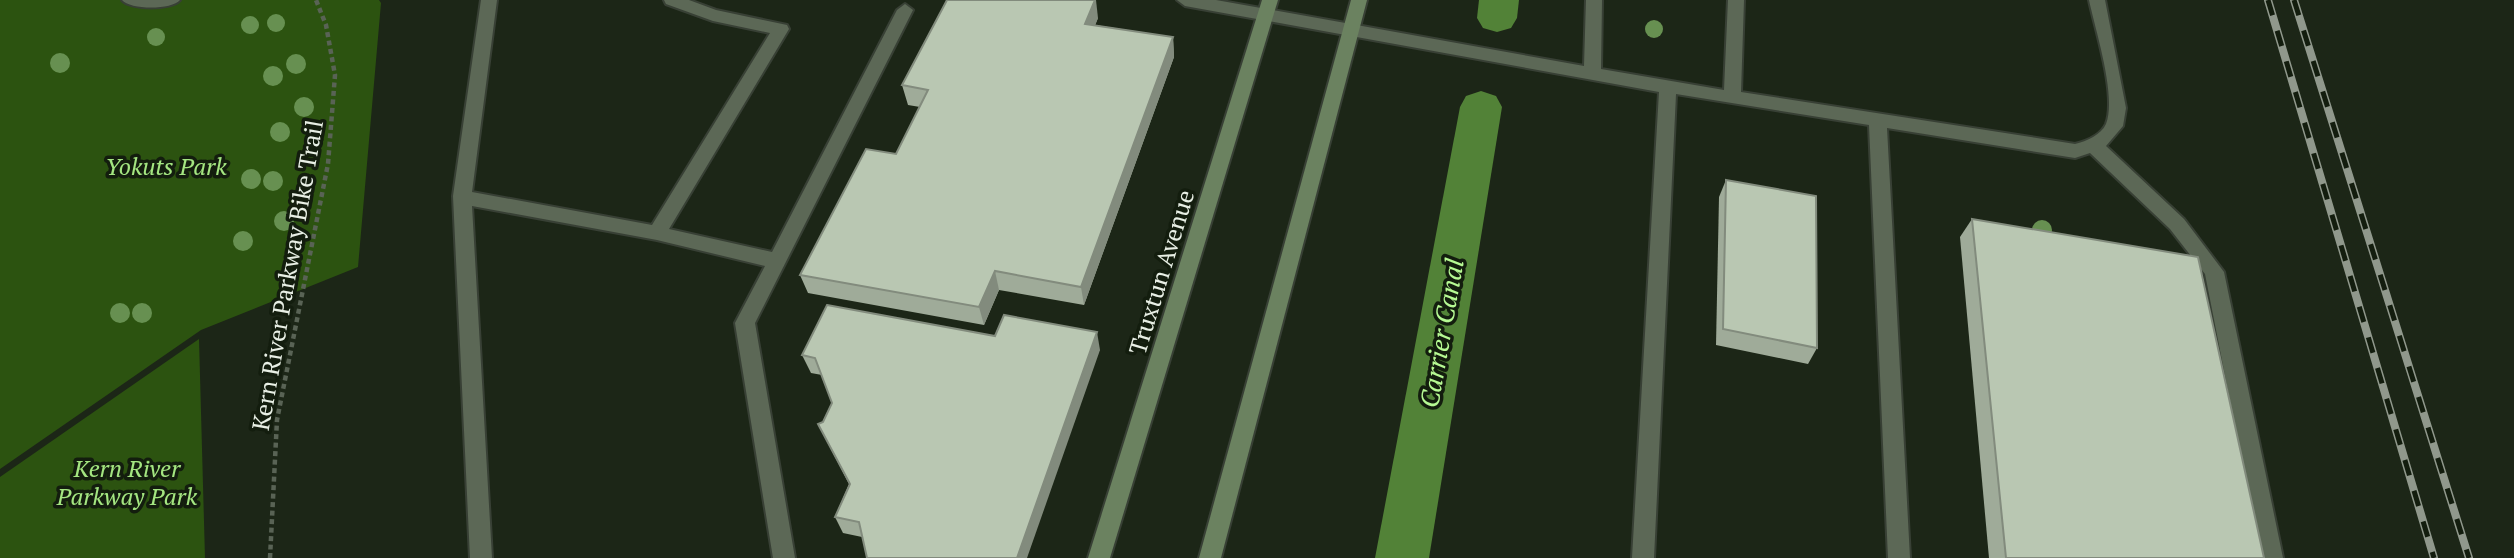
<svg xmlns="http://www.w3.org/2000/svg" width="2514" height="558" font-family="'PT Serif',serif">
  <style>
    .green { fill: #2c5310 }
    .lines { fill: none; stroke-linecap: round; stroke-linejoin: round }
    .canal { fill: #528237; fill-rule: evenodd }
    .service-casing { stroke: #384035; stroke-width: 4 }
    .minor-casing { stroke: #384035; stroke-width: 4 }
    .secondary-casing { stroke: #384035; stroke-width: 4 }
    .path { stroke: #596355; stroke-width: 4.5; stroke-dasharray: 5 3.5; stroke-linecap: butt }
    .service { fill: #5c6856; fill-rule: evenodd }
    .minor { fill: #5c6856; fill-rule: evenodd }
    .secondary { fill: #6b8260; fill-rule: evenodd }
    .rail-casing { stroke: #90988c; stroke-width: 8 }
    .rail { stroke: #131d0e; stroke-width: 5; stroke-dasharray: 16; stroke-linecap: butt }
    .tree { fill: #679051 }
    .wall { fill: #9fab99 }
    .shaded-wall { fill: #828b7d }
    .building { fill: #b9c7b2; stroke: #828b7d; stroke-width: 2 }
    .labels { text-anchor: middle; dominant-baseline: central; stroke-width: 7; stroke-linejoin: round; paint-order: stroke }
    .park-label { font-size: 24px; font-style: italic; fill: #a4e681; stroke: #131d0e }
    .street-label { font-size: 24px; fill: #e8efe5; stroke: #131d0e }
    .water-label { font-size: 26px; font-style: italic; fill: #b6f993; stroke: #131d0e }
  </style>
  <rect width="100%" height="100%" fill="#1c2617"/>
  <g class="green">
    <polygon points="0,0 379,0 381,3 358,267 201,330 0,469"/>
    <polygon points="199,339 205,558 0,558 0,477"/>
  </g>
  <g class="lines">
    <g class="canal">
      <polygon points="1479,0 1519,0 1517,18 1511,28 1497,32 1483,28 1477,18"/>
      <polygon points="1481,91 1496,96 1502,107 1429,558 1375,558 1460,107 1466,96"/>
    </g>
    <g class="service-casing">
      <g id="service">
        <path d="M122,0H180C172,10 130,10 122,0Z"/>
        <polygon points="481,0 497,0 472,192 652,225 770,33 713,21 666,4 664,0 689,0 716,10 787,25 789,29 669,229 772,252 897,10 905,4 913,10 755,323 795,558 773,558 735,323 765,266 657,240 472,206 492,558 470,558 453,196"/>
        <path d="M1586,0H1602L1601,69L1724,90L1728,0H1744L1741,92L2075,144C2087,141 2101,135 2106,124C2117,96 2095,29 2089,0H2105L2126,108L2123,126L2106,146L2184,219L2224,272L2283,558H2261L2205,274L2170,229L2090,153L2075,158L1887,128L1910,558H1888L1869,125L1676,94L1654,558H1632L1659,92L1351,36L1343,30L1351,24L1584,66Z"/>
      </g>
    </g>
    <g class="minor-casing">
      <polygon id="minor" points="1177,0 1216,0 1351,24 1359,30 1351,36 1185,6"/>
    </g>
    <g class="secondary-casing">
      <g id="secondary">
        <polygon points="1262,0 1278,0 1110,558 1088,558"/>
        <polygon points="1351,0 1367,0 1221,558 1199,558"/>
      </g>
    </g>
    <polyline class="path" points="270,558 277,420 328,164 335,75 326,25 316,0"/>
    <use href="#service" class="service"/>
    <use href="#minor" class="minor"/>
    <use href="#secondary" class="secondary"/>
    <g class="rail-casing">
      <g id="rail">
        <polyline points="2268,0 2434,558"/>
        <polyline points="2294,0 2469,558"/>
      </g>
    </g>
    <use href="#rail" class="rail"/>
  </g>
  <g class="tree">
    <circle cx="276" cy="23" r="9"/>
    <circle cx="250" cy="25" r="9"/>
    <circle cx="1654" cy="29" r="9"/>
    <circle cx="156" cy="37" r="9"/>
    <circle cx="60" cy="63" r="10"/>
    <circle cx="296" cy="64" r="10"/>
    <circle cx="273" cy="76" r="10"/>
    <circle cx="304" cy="107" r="10"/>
    <circle cx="280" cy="132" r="10"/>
    <circle cx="251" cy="179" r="10"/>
    <circle cx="273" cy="181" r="10"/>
    <circle cx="284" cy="221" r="10"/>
    <circle cx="2042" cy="230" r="10"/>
    <circle cx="243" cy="241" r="10"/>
    <circle cx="120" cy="313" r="10"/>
    <circle cx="142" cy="313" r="10"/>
  </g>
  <g class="wall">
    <polygon points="1098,18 1095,25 1173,37 1174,57 1084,305 999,290 984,325 808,293 800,275 896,154 920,107 908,105 902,85"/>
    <polygon points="1726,180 1817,348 1808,364 1716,345 1719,197"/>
    <polygon points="1972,219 2264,558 1989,558 1960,237"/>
    <polygon points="995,336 1100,350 862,537 843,533 835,517 849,484 818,424 823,422 832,403 822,375 811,373 802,355"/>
  </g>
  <g class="shaded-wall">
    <polygon points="1095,0 1096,0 1098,18 1088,44 1085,24"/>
    <polygon points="1173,37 1174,57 1084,305 1081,287"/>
    <polygon points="995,271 999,290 984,325 979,307"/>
    <polygon points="1097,332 1100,350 1027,558 1017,558"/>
  </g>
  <g class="building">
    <polygon points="947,0 1095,0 1085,24 1173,37 1081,287 995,271 979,307 800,275 866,149 896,154 928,90 902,85"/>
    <polygon points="1726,180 1816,196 1817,348 1723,329"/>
    <polygon points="1972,219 2198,257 2264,558 2006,558"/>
    <polygon points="827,305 995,336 1004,315 1097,332 1017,558 867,558 859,522 835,517 850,484 818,424 823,422 832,403 815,358 802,355"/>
  </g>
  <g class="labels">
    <g class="park-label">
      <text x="166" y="166">Yokuts Park</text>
      <text x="127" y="468">Kern River<tspan x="127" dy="28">Parkway Park</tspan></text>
    </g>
    <g class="street-label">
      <text transform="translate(1161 272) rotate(-73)">Truxtun Avenue</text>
      <text transform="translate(287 275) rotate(-80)">Kern River Parkway Bike Trail</text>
    </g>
    <g class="water-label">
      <text transform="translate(1441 333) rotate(-80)">Carrier Canal</text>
    </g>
  </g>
</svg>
